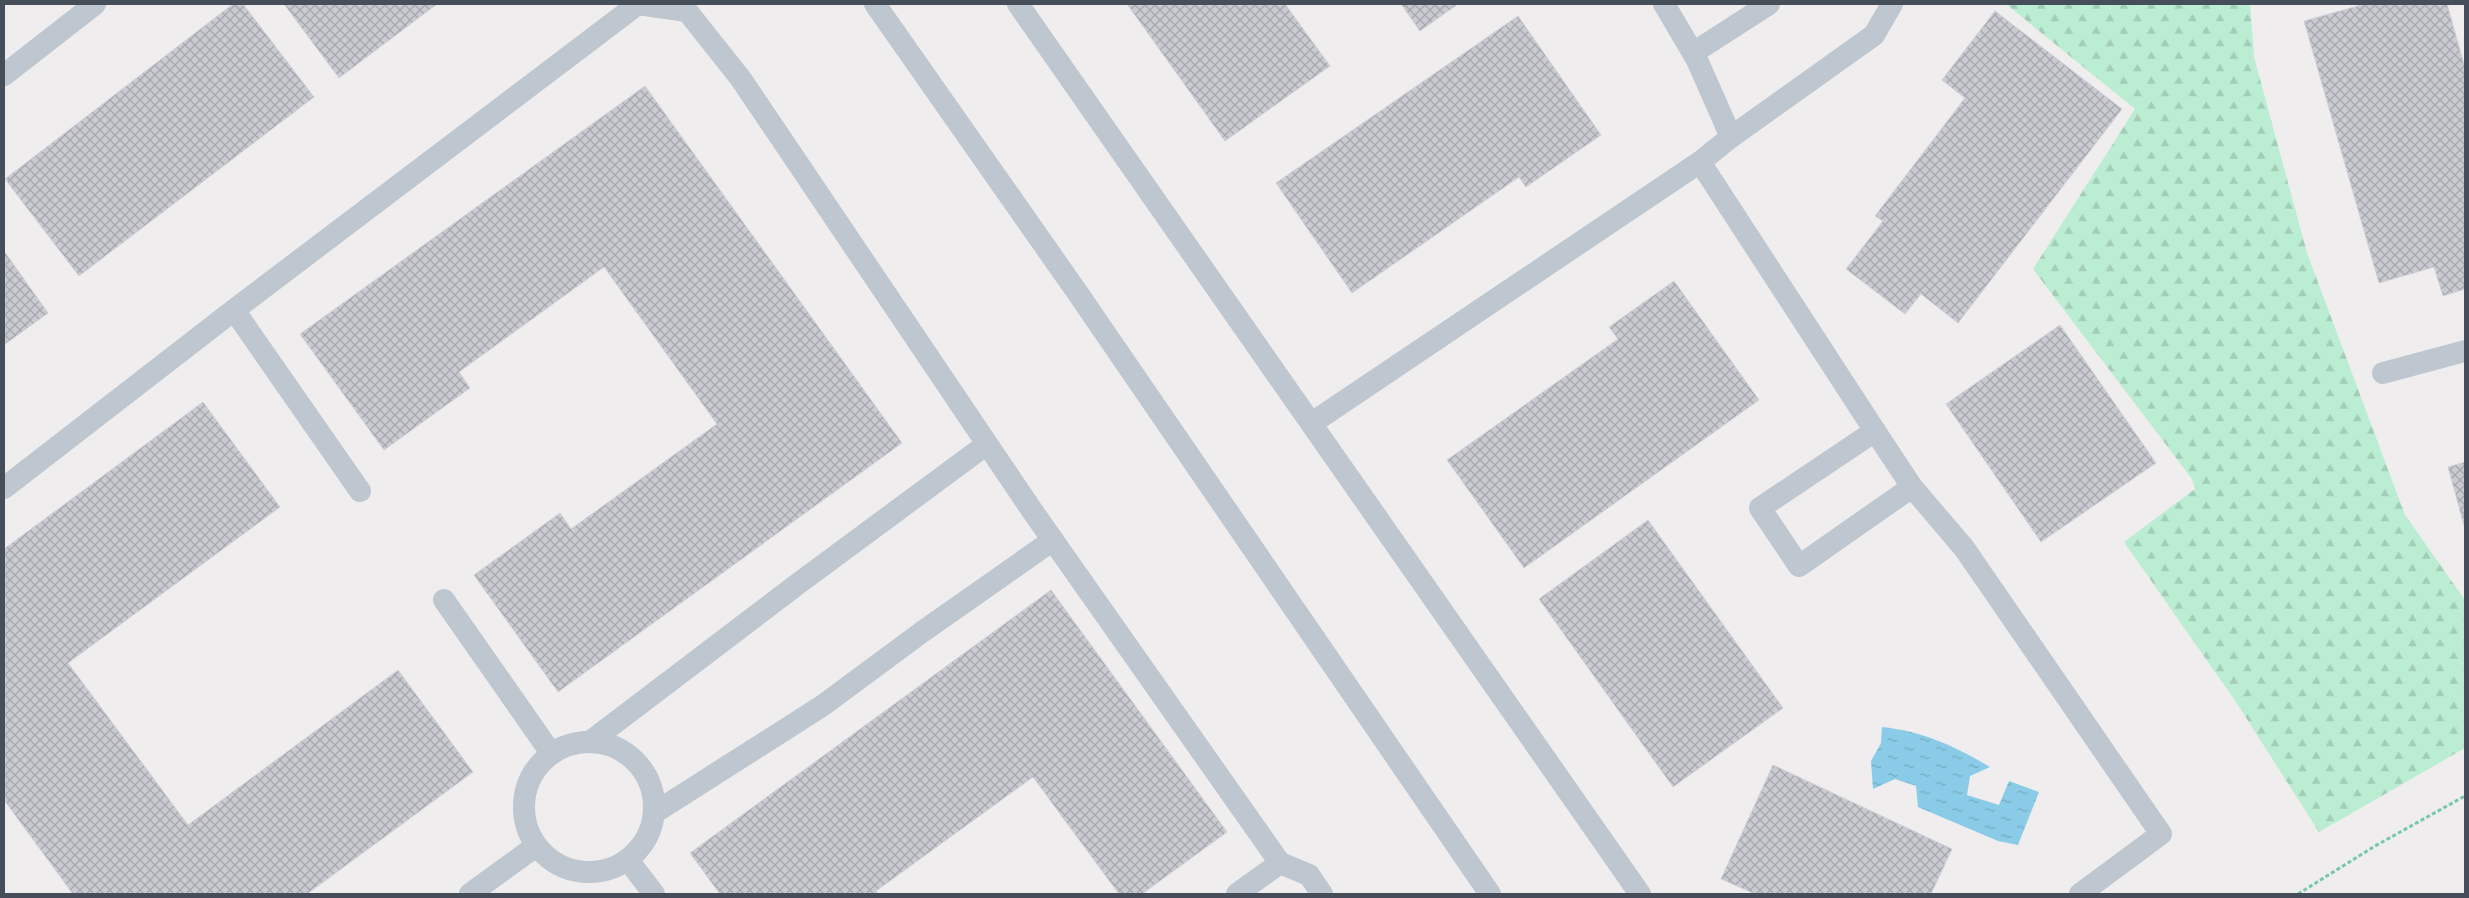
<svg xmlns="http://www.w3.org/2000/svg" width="2469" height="898" font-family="'Asap Condensed',sans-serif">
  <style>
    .forest { fill: url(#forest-firs) }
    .water { fill: url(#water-ripples) }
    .building { fill: url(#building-cross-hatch); stroke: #d1d2d8 }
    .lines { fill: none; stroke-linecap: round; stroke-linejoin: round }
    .path { stroke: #75c9a7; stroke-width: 3; stroke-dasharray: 4 2.5; stroke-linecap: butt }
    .service { stroke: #bec6cf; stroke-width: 22 }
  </style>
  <defs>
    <pattern id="forest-firs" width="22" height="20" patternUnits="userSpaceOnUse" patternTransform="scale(1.25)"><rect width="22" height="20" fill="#bbedd3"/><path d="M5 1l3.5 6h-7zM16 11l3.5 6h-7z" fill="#a2cdb7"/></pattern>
    <pattern id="water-ripples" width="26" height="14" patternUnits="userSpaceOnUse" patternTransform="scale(1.25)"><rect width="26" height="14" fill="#8acce8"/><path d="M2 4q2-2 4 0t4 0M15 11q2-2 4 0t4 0" fill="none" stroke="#73a8bf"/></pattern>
    <pattern id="building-cross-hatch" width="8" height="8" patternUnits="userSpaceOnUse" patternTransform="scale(1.25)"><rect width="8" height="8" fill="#cacbd2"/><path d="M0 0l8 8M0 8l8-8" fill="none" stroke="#a6a7ad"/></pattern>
  </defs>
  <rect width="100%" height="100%" fill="#efeded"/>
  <polygon class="forest" points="2006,4 2250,4 2254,57 2307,253 2405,515 2465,600 2465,748 2319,832 2236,702 2124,542 2195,489 2192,479 2033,269 2135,109"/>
  <path class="water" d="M1882,727C1922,731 1957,747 1990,767L1970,776L1967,795L1999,805L2009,781L2039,792L2018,845L1998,841L1918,807L1916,786L1895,779L1873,789L1871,761L1881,743Z"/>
  <g class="building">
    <polygon points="233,4 243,4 314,97 79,276 5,179"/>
    <polygon points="284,4 437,4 339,78"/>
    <polygon points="1127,4 1285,4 1330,66 1225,141"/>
    <polygon points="1401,4 1458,4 1420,31"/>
    <polygon points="2365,4 2447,4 2465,68 2465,289 2443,296 2434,267 2379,283 2304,21"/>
    <polygon points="1995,11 2122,109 1958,323 1921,294 1905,314 1846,269 1883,221 1875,216 1965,98 1942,80"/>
    <polygon points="1518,16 1601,135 1526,187 1519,177 1352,293 1276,183"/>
    <polygon points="645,86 902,443 558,692 474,575 560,513 571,529 717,424 604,267 459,372 470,388 384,450 300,334"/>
    <polygon points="4,251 48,313 4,345"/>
    <polygon points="1674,281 1759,400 1524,568 1447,460 1618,339 1609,327"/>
    <polygon points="2060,325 2156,463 2041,542 1946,404"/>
    <polygon points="203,402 280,507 68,663 188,825 398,670 473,772 307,894 73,894 4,800 4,549"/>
    <polygon points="2465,462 2465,529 2448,467"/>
    <polygon points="1648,520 1783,708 1673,787 1539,599"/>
    <polygon points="1051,590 1227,832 1142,894 1119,894 1033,777 876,891 878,894 720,894 690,853"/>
    <polygon points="1773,765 1952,849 1931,894 1755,894 1721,879"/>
  </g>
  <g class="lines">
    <polyline class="path" points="2298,894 2375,846 2465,796"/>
    <g class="service">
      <polyline points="875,4 1077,292 1490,894"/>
      <polyline points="1018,4 1640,894"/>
      <polyline points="1664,4 1697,60 1731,137 1874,35 1892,4"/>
      <polyline points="1693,53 1769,4"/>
      <polyline points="4,75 95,4"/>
      <polyline points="1731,137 1700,162 1875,431"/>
      <polyline points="234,310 360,491"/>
      <polyline points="2383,373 2465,351"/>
      <polyline points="1312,423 1700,162"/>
      <polyline points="1912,487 1799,566 1760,508 1875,431 1912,487 1964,548 2161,834 2080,894"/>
      <polyline points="4,488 234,310 638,4 687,11 741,79 1031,509 1280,863 1237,894"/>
      <polyline points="444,600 551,753"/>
      <polyline points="591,741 799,583 987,444"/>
      <circle cx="589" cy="807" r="65"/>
      <polyline points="654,813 822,706 922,632 1053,540"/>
      <polyline points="628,860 654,894"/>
      <polyline points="1280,863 1309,875 1322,894"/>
      <polyline points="470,894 536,846"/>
    </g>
  </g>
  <rect width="2469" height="898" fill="none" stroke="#464e59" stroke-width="10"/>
</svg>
